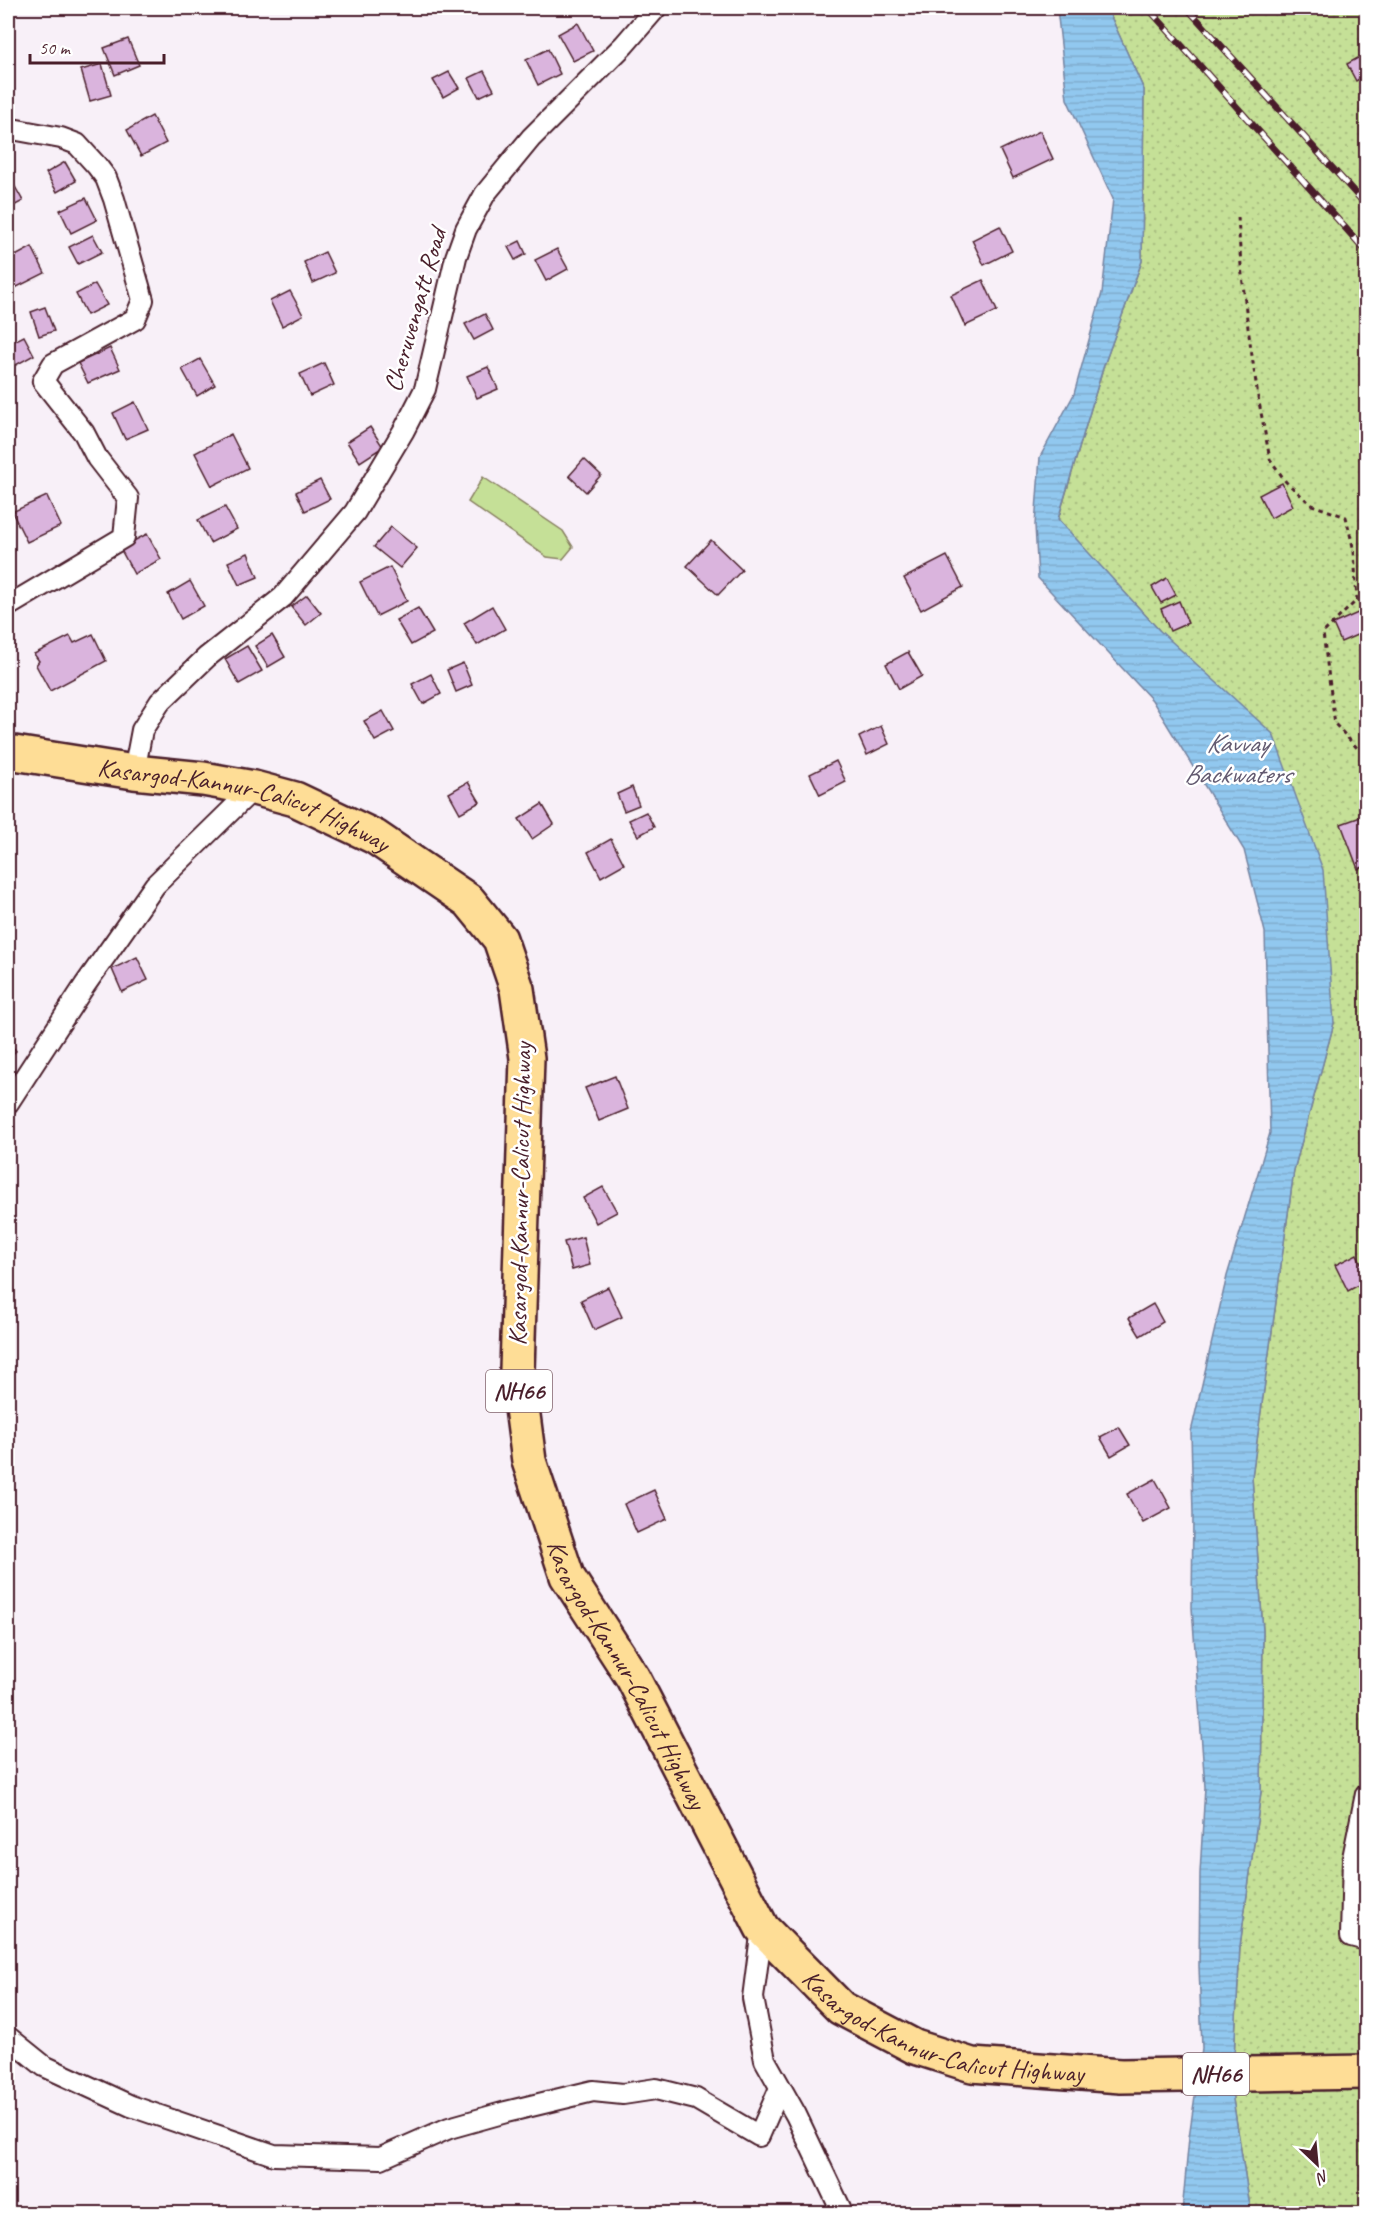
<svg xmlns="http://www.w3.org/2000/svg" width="1374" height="2221" font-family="Caveat,sans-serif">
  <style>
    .grass { fill: url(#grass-dots); stroke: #888061; stroke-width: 1.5 }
    .green { fill: #c5e097; stroke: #888061; stroke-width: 1.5 }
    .water { fill: url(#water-rules); stroke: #7584a1; stroke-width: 1.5 }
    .building { fill: #dab4dd; stroke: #4a1f2b; stroke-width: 1.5 }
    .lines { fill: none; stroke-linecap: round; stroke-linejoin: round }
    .street-casing { stroke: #4a1f2b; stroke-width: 24 }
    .highway-casing { stroke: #4a1f2b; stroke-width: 38 }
    .path { stroke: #4a1f2b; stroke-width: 3; stroke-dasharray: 4.5 4.5; stroke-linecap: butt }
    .street { stroke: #fff; stroke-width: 20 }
    .highway { stroke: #fedd96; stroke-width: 33 }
    .rail-casing { stroke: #4a1f2b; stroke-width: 7 }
    .rail { stroke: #fff; stroke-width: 4.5; stroke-dasharray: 14; stroke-linecap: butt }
    .labels { text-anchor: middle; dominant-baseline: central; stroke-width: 5; stroke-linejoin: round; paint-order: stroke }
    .shield { fill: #fff; stroke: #80626b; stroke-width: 1.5 }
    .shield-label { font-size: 24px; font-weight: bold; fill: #4a1f2b }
    .street-label { font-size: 26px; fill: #4a1f2b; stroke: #fff }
    .water-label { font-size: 27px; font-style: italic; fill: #635a70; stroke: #fff }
  </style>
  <defs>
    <pattern id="grass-dots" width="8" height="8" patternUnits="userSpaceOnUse" patternTransform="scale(1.5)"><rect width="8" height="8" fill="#c5e097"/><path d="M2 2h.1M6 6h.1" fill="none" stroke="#abc082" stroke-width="1.8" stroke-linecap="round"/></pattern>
    <pattern id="water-rules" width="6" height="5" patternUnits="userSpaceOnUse" patternTransform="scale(1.5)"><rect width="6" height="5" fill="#91c8ef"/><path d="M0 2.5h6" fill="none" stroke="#7fabcd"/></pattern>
  </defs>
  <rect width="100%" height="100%" fill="#f8f0f8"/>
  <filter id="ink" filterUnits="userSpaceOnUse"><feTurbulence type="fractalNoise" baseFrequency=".0167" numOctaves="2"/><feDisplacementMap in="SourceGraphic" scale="12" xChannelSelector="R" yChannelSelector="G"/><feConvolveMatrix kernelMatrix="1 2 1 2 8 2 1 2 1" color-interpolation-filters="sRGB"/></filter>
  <g filter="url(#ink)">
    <polygon class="grass" points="1107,8 1366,8 1366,2213 1251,2213 1232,2093 1240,1946 1261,1792 1263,1631 1252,1477 1294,1170 1334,1023 1159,630 1058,520 1103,368 1142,261 1144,90"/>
    <polygon class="green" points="483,477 563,531 573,547 563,559 547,557 468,502"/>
    <polygon class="water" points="1057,8 1107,8 1144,90 1142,261 1103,368 1058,519 1159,630 1273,734 1323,870 1334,1023 1294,1170 1252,1477 1263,1631 1261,1792 1240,1946 1232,2093 1251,2213 1182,2213 1189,2137 1202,2048 1199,1966 1200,1873 1205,1787 1192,1608 1193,1514 1191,1432 1227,1276 1270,1133 1265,932 1244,850 1152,700 1038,578 1035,525 1040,457 1074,394 1102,293 1113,199 1067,99"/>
    <g class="building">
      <polygon points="578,23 593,51 573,61 558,34"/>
      <polygon points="128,39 139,65 115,75 104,48"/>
      <polygon points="548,49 560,74 538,85 526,60"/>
      <polygon points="1365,54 1366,75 1356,81 1347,64"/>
      <polygon points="102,64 111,95 90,101 81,70"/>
      <polygon points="484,71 494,90 479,97 469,78"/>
      <polygon points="449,72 459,88 443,97 433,80"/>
      <polygon points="152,116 166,143 141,156 127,130"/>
      <polygon points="1040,131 1053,159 1013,178 1000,150"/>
      <polygon points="65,162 76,181 57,192 46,173"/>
      <polygon points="9,176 23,201 8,209 8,177"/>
      <polygon points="86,198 97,220 71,233 60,210"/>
      <polygon points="1000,226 1012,251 984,265 972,240"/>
      <polygon points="93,235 102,252 78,264 69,247"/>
      <polygon points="520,241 526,254 515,260 508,247"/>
      <polygon points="32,247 45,273 15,288 8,273 8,260"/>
      <polygon points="557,249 568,269 546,281 535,260"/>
      <polygon points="325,252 335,273 313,283 304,262"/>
      <polygon points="983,280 997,311 965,326 951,295"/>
      <polygon points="95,284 107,305 87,315 76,294"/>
      <polygon points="290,291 303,315 282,326 270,301"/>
      <polygon points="45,307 54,331 39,336 31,312"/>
      <polygon points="485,314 493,330 474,340 465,324"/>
      <polygon points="24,336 34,355 16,365 8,344"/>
      <polygon points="110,348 120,369 88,383 78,363"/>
      <polygon points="200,359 215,385 197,396 182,369"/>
      <polygon points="324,363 334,385 310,396 300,374"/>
      <polygon points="488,367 498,389 477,398 467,376"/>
      <polygon points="135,402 148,429 125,439 113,413"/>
      <polygon points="370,427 383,447 360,462 347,442"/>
      <polygon points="231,434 248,468 212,486 195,453"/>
      <polygon points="584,459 601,475 586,492 569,476"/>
      <polygon points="320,480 330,499 305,511 296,492"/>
      <polygon points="1282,483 1293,506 1271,518 1259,495"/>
      <polygon points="47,496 61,526 27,542 12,512"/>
      <polygon points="225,507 237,529 210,543 198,520"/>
      <polygon points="391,527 417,548 400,568 374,547"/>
      <polygon points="147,534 161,559 134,574 120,548"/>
      <polygon points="711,540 742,570 718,595 687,566"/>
      <polygon points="248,553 258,577 239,585 228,562"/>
      <polygon points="947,556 963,587 921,610 904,578"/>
      <polygon points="390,567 407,601 377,616 360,582"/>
      <polygon points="1167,578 1176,595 1161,603 1152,587"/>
      <polygon points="190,581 204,606 181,619 168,594"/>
      <polygon points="307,595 321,613 306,625 291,607"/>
      <polygon points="1179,601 1188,623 1170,631 1161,609"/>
      <polygon points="492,606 505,629 477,645 464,623"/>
      <polygon points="418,608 433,633 411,645 396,620"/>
      <polygon points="1360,612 1366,631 1341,642 1333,624"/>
      <polygon points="93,634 106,661 50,691 36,665 39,661 34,654 70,636 74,643"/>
      <polygon points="272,635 285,657 268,667 255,646"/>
      <polygon points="247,646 262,671 239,684 225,659"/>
      <polygon points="908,652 922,676 899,689 886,664"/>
      <polygon points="463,663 472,685 456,692 447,670"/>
      <polygon points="431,674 441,694 423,704 412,684"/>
      <polygon points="383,711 394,731 375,741 364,721"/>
      <polygon points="881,726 889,744 867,755 859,737"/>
      <polygon points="836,761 846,782 820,795 810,774"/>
      <polygon points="468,782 480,802 460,813 449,793"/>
      <polygon points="632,787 639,805 624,811 617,794"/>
      <polygon points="542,804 554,824 532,839 519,819"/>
      <polygon points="646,812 654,827 638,836 629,820"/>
      <polygon points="1366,815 1366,866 1358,869 1341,824"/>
      <polygon points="611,839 624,864 601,877 588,852"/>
      <polygon points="137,957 148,980 122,992 112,969"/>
      <polygon points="8,1041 16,1051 8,1058"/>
      <polygon points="615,1076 628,1109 599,1121 585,1088"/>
      <polygon points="1366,1109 1366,1129 1360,1112"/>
      <polygon points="603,1187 617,1212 596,1223 583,1198"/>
      <polygon points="583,1237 590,1265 572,1270 564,1242"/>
      <polygon points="1357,1254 1366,1274 1366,1281 1348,1291 1335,1265"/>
      <polygon points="608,1287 622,1317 594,1330 581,1300"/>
      <polygon points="1153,1304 1163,1322 1140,1336 1129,1318"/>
      <polygon points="1119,1427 1130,1445 1111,1456 1100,1437"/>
      <polygon points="1155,1479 1171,1508 1143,1523 1127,1494"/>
      <polygon points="654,1490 667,1519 637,1533 624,1504"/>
    </g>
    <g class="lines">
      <g class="street-casing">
        <g id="street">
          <polyline points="8,127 12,129 61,138 77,144 97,166 106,178 114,199 143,300 135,319 53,364 43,381 84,433 97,458 128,498 124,537 8,606"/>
          <polyline points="134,772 142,730 160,702 207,657 283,597 355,512 404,430 425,389 456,257 466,229 485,194 531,138 624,45 656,8"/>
          <polyline points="8,1103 85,985 155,885 254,788"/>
          <polyline points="1366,1794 1353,1858 1351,1936 1366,1940"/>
          <polyline points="762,1928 753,1998 765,2060 796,2115 843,2214"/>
          <polyline points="8,2037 44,2066 131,2106 274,2155 381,2158 449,2128 506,2112 593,2091 623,2094 656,2089 696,2099 759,2136 780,2088"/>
        </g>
      </g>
      <g class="highway-casing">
        <g id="highway">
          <path id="s1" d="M8,752L134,772L203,779L254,788L295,799L375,837L469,901L500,939L517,989L527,1058L517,1370L529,1461L567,1576L633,1678L762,1928L841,2008L915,2047L972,2065L1121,2076L1366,2072"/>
        </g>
      </g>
      <polyline class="path" points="1238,217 1241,266 1248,328 1258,397 1270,459 1286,482 1312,505 1346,517 1354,551 1357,600 1323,633 1335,724 1359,750 1366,748"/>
      <use href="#street" class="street"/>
      <use href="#highway" class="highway"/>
      <g class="rail-casing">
        <g id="rail">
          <polyline points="1148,8 1366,251"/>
          <polyline points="1187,8 1366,205"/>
        </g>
      </g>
      <use href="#rail" class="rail"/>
    </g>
  </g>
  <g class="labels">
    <g class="shield">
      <rect x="486" y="1370" width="66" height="42" rx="4.5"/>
      <rect x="1183" y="2053" width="66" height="42" rx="4.5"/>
    </g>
    <g class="shield-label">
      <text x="519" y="1391">NH66</text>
      <text x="1216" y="2074">NH66</text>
    </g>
    <g class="street-label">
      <text transform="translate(415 310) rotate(-74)">Cheruvengatt Road</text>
      <text stroke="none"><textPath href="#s1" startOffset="243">Kasargod-Kannur-Calicut Highway</textPath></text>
      <text transform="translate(520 1194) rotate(-89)">Kasargod-Kannur-Calicut Highway</text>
      <text stroke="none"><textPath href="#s1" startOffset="1305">Kasargod-Kannur-Calicut Highway</textPath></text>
      <text stroke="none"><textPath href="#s1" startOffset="1809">Kasargod-Kannur-Calicut Highway</textPath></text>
    </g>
    <g class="water-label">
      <text x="1237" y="743">Kavvay<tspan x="1237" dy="31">Backwaters</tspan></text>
    </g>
  </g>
  <rect width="1374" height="2221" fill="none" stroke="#fff" stroke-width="30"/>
  <rect x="15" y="15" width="1344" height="2191" fill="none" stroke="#4a1f2b" stroke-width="2" filter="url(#ink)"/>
  <g transform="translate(1317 2164) rotate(154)" stroke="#ffffff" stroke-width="4.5" paint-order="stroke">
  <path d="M0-4.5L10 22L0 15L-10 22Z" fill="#4a1f2b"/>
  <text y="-9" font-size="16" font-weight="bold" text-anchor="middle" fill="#4a1f2b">N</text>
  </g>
  <path d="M30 54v9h134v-9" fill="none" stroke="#4a1f2b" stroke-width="3"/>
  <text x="39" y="54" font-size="18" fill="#4a1f2b" stroke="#ffffff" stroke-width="4.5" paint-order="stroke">50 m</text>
</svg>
